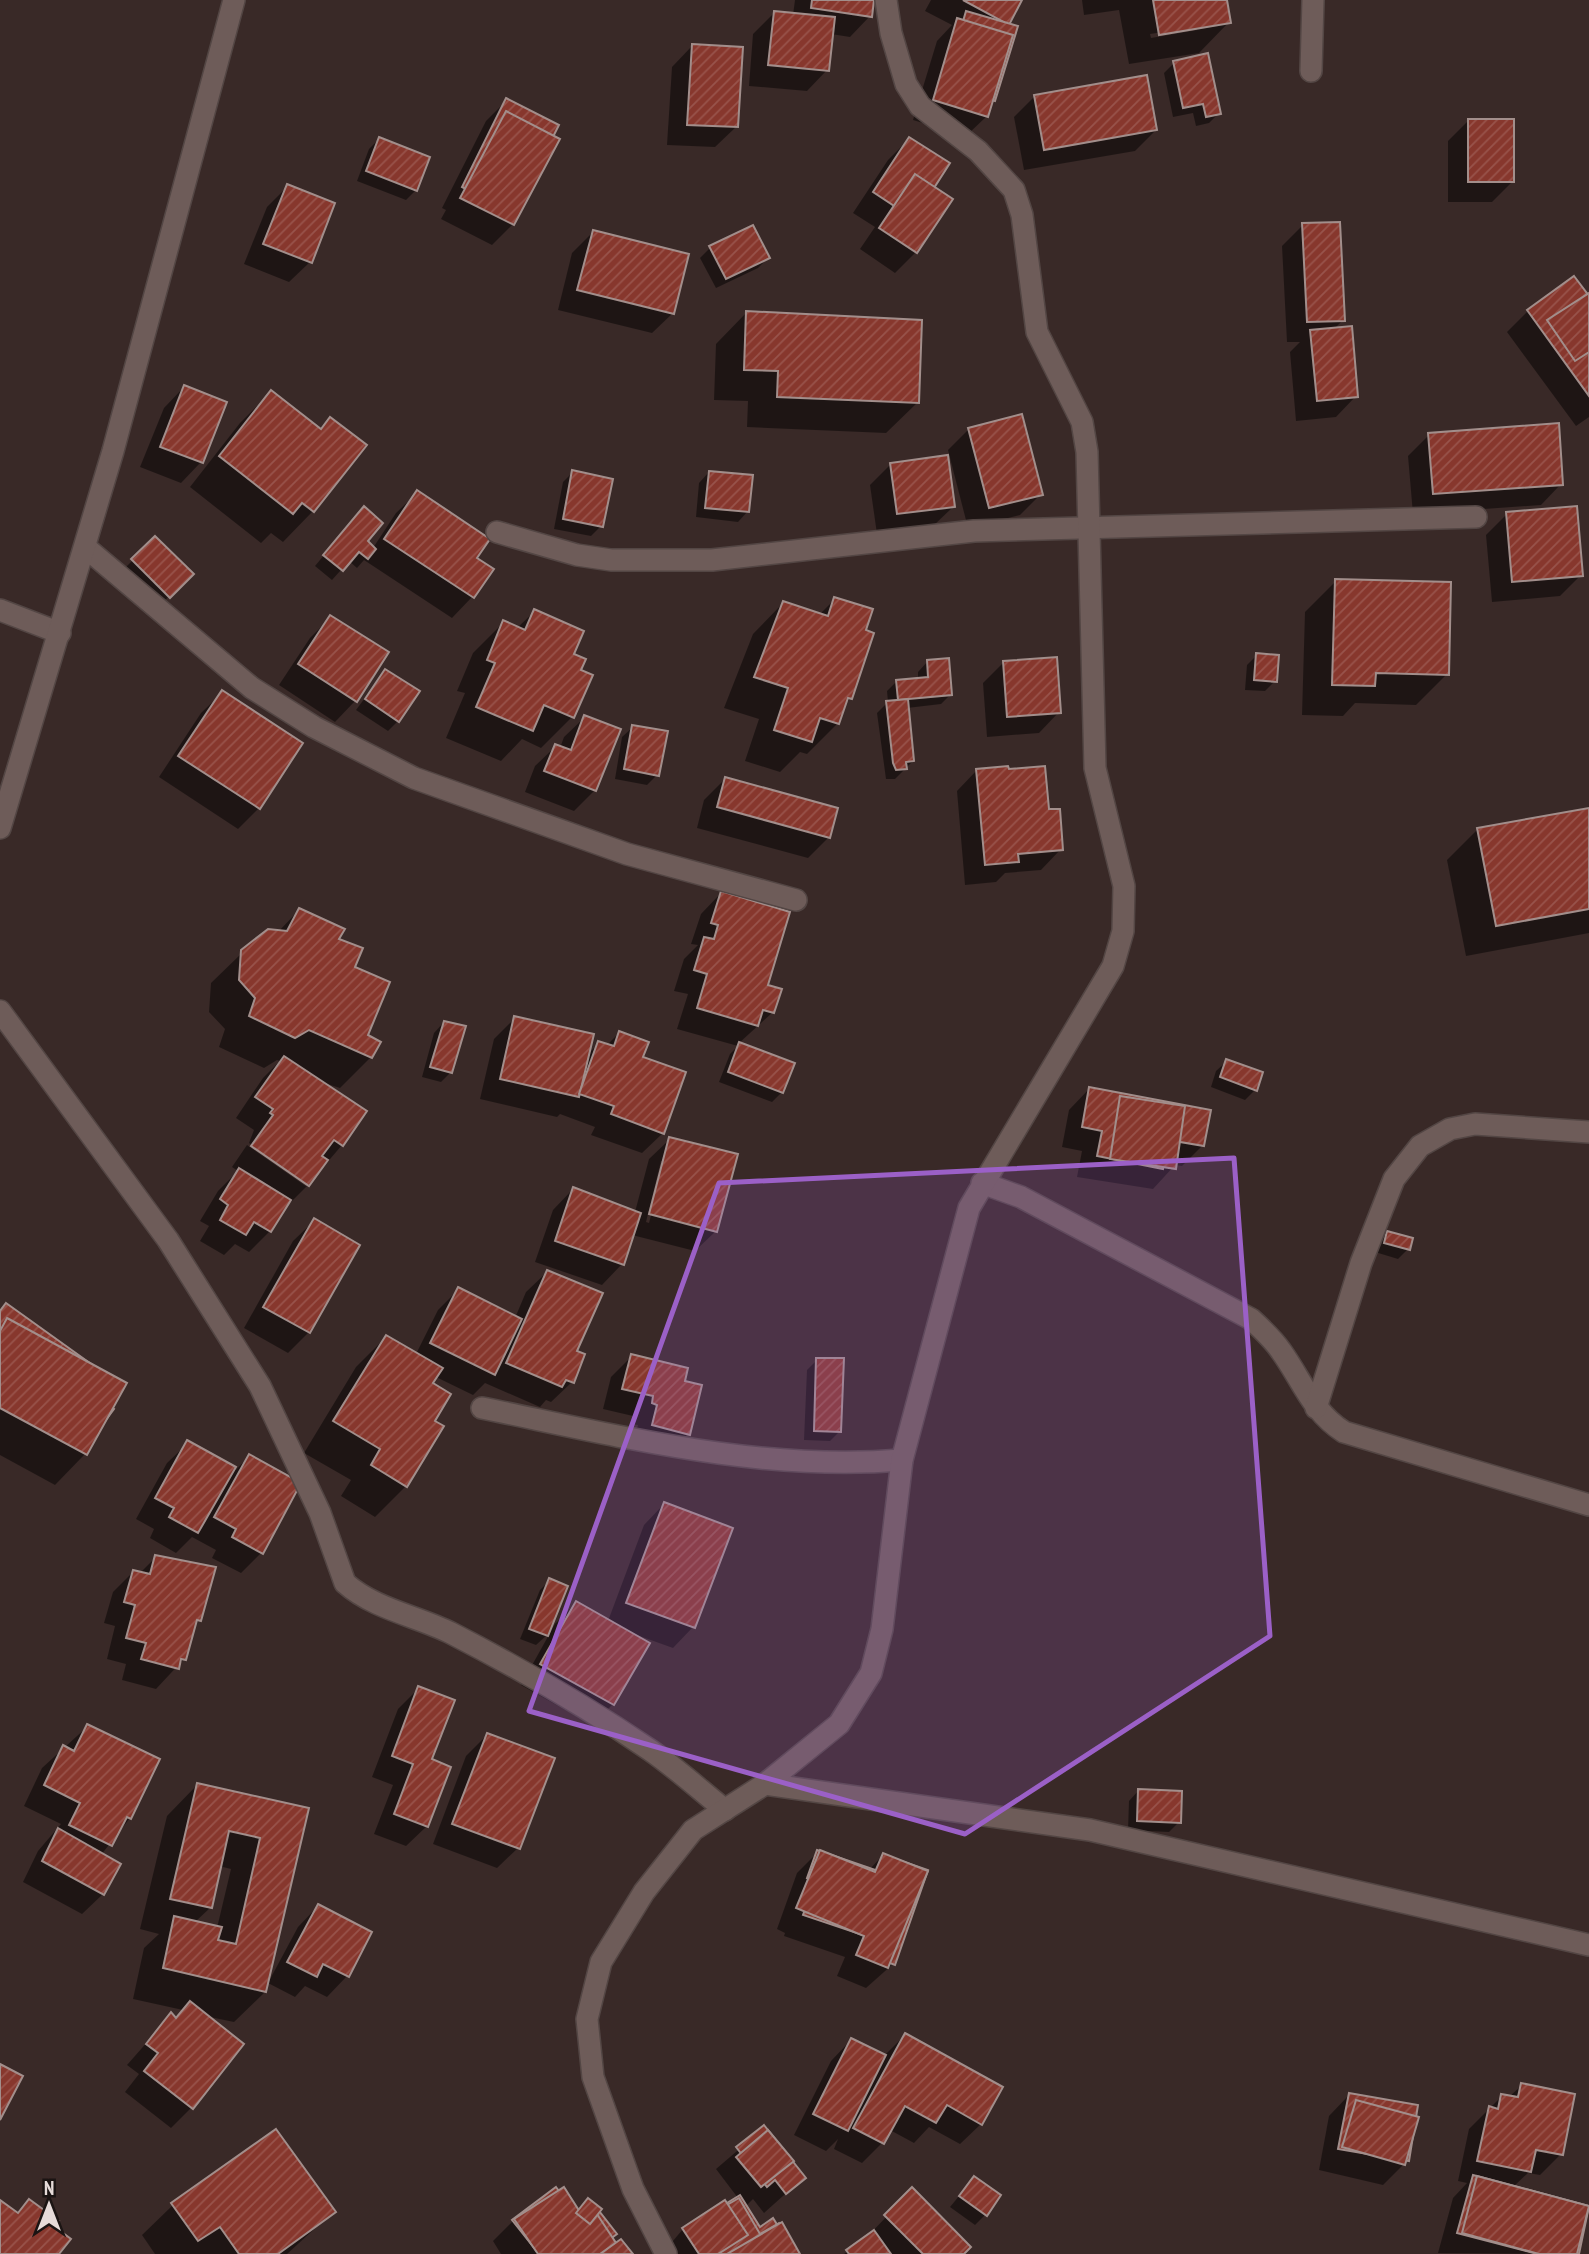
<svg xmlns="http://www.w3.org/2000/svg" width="1589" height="2254" font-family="'PT Sans Narrow',sans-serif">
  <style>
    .shadow { fill: #0007; fill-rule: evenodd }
    .building { fill: url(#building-hatch); stroke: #a28e8b; stroke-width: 2 }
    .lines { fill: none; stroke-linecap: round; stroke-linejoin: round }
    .minor-casing { stroke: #534644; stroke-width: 24 }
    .minor { stroke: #6e5c59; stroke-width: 21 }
    .marked { fill: #9b60c7; fill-opacity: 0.2; stroke: #9b60c7; stroke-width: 5; stroke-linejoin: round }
  </style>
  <defs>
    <pattern id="building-hatch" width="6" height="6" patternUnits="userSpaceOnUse" patternTransform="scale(1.75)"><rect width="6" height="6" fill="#87372d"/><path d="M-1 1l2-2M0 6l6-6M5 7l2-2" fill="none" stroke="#98534b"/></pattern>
  </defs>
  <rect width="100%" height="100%" fill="#392927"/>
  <g class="shadow">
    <polygon points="795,0 873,0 870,16 850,37 831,34 827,70 807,91 749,86 753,34 774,13 793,15"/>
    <polygon points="931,0 1020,0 1007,25 987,116 966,136 913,120 937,41 952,25 925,11"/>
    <path d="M1082,0H1226L1229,22L1199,53L1129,64L1119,10L1084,15ZM1197,27V30L1151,38L1150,34Z"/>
    <polygon points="692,46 736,127 715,147 667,145 672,67"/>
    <polygon points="1174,63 1219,113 1209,123 1196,126 1193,113 1173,117 1164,73"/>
    <polygon points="1035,96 1156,130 1135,151 1024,170 1014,117"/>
    <polygon points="507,100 513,224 492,245 441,219 446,210 442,208 486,121"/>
    <polygon points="1469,120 1513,181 1492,202 1448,202 1448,141"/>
    <polygon points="379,139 416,190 406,200 357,181 369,149"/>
    <polygon points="909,139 932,188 916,252 895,273 860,249 875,227 853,213 888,160"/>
    <polygon points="288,186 310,262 289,282 244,264 267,207"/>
    <polygon points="1303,225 1343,320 1334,329 1356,396 1336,417 1296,421 1290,352 1300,342 1287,342 1282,246"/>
    <polygon points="593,232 673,313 652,333 558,310 572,253"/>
    <polygon points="710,248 768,258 758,268 716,288 700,258"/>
    <polygon points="1574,278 1587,296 1589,295 1589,417 1576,426 1507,332 1528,311"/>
    <polygon points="746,313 917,403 886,433 747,427 748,401 714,400 716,344"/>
    <polygon points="184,387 225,403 201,462 181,483 140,467 164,408"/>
    <polygon points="271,392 320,430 313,511 283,542 271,533 261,543 190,487 240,423"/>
    <polygon points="969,429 1041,494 1020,515 968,528 948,450"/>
    <polygon points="1429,435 1561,484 1541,505 1413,514 1408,456"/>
    <polygon points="891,464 953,507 932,527 877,534 870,485"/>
    <polygon points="573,472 601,526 591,536 554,529 563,482"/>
    <polygon points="709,472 748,511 738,522 696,517 699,483"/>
    <polygon points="417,493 475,558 492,569 472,597 452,618 364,560 357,568 349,561 332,580 315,566 354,519 365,542 373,548 396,513"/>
    <polygon points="1507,514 1581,575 1560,596 1492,602 1486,535"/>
    <polygon points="155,538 192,574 159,606 123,570"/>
    <polygon points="1336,581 1447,674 1416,705 1355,703 1343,716 1302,715 1305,612"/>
    <polygon points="835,599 864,631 851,698 844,705 838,723 807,754 800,752 780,772 745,761 759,719 724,708 753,634 783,603 819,615"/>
    <polygon points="535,611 571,655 578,671 590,676 572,717 541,748 522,739 501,761 446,738 465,693 457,691 473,653 504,622 517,628"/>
    <polygon points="331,617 386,653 355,701 335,722 279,685 310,638"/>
    <polygon points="1257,655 1275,681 1265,691 1245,690 1247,665"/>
    <polygon points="928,661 951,694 941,704 907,708 913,761 895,779 886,779 877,713 888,702 887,691 897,681 918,679 918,672"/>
    <polygon points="1004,662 1059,712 1039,733 987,737 983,683"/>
    <polygon points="385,671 398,721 388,731 356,710"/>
    <polygon points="222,693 301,744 259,808 238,829 159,777 201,713"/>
    <polygon points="585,717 595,790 574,811 525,792 535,766 556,746 560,748 564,737"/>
    <polygon points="633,727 657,775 647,785 615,779 622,737"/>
    <polygon points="977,770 1048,811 1061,849 1041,870 1005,873 996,882 965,885 957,791"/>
    <polygon points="725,779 829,837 808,858 697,828 704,800"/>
    <polygon points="1589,809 1589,933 1466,956 1447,860 1478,829"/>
    <polygon points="721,893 766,987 773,1012 738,1044 792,1064 782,1092 772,1102 719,1082 730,1054 738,1046 677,1029 688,994 674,991 684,959 698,945 691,944 701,914"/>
    <polygon points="299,910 337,940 352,968 366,1036 379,1043 371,1057 340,1088 318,1081 342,1145 308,1185 287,1206 270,1231 249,1252 235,1244 224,1255 200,1241 209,1226 200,1221 218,1191 238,1171 232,1167 247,1145 307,1187 307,1182 249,1143 254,1130 236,1118 263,1078 280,1061 277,1060 264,1068 219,1047 225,1029 209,1012 211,983 243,952 278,932"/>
    <polygon points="515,1018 588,1054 599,1043 606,1046 619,1033 641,1058 663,1133 642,1153 591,1135 595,1127 560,1114 557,1117 480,1099 494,1039"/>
    <polygon points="444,1022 451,1072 441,1082 422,1077 434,1033"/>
    <polygon points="1227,1061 1255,1090 1245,1100 1211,1087 1216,1071"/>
    <polygon points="1089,1089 1203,1145 1182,1166 1175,1165 1153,1189 1077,1177 1082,1151 1062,1147 1069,1110"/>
    <path d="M670,1139L716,1231L695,1251L632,1235L622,1264L602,1285L535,1262L553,1210L573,1189L635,1212L649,1159ZM661,1161H665L649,1223L646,1222Z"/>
    <polygon points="314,1221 309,1332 288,1353 244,1328 293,1241"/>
    <polygon points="1388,1233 1408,1249 1398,1259 1375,1252 1378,1243"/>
    <polygon points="547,1272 575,1351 572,1382 551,1402 546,1400 540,1407 485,1383 473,1395 436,1377 431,1384 432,1421 406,1486 375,1517 341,1496 351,1480 304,1453 356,1367 386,1337 416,1354 438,1310 459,1289 515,1318 526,1292"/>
    <polygon points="0,1311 85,1454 55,1485 0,1455"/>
    <polygon points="632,1356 683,1382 688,1434 667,1454 633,1446 638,1425 632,1424 633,1416 603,1409 611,1377"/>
    <polygon points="817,1360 840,1431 830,1441 804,1440 807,1370"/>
    <polygon points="188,1443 236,1470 249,1456 261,1553 241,1573 212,1558 216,1550 192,1537 176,1553 150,1538 154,1529 136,1519 167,1463"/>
    <polygon points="664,1504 693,1627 673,1648 634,1634 613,1704 592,1725 521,1685 555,1624 576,1603 608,1621 644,1525"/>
    <polygon points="156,1557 200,1620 193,1626 184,1659 156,1689 122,1680 126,1664 107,1659 115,1626 104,1623 113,1592 133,1572 140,1573"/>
    <polygon points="550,1580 547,1635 536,1645 520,1639 540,1590"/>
    <polygon points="419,1688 430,1760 427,1826 406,1846 374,1834 393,1785 372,1777 398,1709"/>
    <polygon points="88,1726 130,1818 101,1855 103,1894 82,1914 23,1882 38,1851 61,1824 24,1806 42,1768"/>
    <polygon points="487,1735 518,1848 497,1868 433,1844 466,1756"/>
    <path d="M197,1785L306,1810L265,1992L234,2022L205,2016L192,2107L171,2128L125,2092L139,2074L127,2065L171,2015L175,2019L183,2010L133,1999L144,1948L159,1934L140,1929L167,1816ZM219,1866L231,1869L217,1928L195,1922L210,1908Z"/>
    <polygon points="1139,1790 1179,1822 1169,1832 1128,1830 1129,1801"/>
    <polygon points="818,1852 869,1870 883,1855 893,1964 866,1988 837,1976 845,1957 784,1936 785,1933 777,1929 797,1873"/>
    <polygon points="318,1906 347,1976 327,1997 305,1986 295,1997 268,1983 298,1927"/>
    <polygon points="905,2035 981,2124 960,2144 929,2127 914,2143 890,2130 882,2143 862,2163 834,2149 838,2139 826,2151 794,2135 831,2061 851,2040 884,2056"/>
    <polygon points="1522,2085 1561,2154 1540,2175 1528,2173 1513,2187 1589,2207 1577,2254 1438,2253 1453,2198 1467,2183 1458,2181 1469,2129 1502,2096 1509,2097"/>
    <polygon points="1349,2095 1417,2119 1403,2165 1383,2185 1319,2170 1329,2116"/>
    <polygon points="764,2128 803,2178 764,2213 753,2199 745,2207 759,2229 798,2254 662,2254 683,2229 738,2198 716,2169"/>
    <polygon points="974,2178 985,2215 975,2225 950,2207"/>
    <polygon points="912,2190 961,2254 844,2254 866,2238"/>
    <polygon points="173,2205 333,2212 287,2254 155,2254 142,2235"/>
    <polygon points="578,2211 615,2245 630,2254 501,2254 493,2241 513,2221"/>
  </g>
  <g class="building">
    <polygon points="812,0 874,0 872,17 811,8"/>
    <polygon points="963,0 1022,0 1009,25"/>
    <polygon points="1153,0 1227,0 1231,23 1159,35"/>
    <polygon points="774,11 835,17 829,71 768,65"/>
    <polygon points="966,11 1018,26 995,101 944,87"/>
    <polygon points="957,18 1013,35 988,117 933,100"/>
    <polygon points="692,44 743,47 738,127 687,125"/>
    <polygon points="1208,53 1221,114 1206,117 1203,104 1183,108 1173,61"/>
    <polygon points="1147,75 1157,130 1044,150 1034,95"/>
    <polygon points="506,98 559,125 514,214 462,187"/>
    <polygon points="506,111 560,139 514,225 460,198"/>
    <rect x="1468" y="119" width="46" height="63"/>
    <polygon points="379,137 430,157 417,191 366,171"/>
    <polygon points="909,137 950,163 914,219 873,192"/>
    <polygon points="915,174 953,199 917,253 879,228"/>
    <polygon points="287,184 335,203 312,263 263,244"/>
    <polygon points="1340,222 1345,321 1307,322 1302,223"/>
    <polygon points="753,225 770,258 726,279 709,246"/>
    <polygon points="593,230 689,254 674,314 577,290"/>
    <polygon points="1574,276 1589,296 1589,396 1527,310"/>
    <polygon points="1589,293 1589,352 1575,361 1547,320"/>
    <polygon points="746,311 922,320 919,403 777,397 778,371 744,370"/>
    <polygon points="1352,326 1358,397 1317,401 1310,330"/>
    <polygon points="184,385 227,402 203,463 160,447"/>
    <polygon points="271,390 321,429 330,417 367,445 314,512 302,503 293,514 219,456"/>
    <polygon points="1022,414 1043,495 989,508 968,428"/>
    <polygon points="1559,423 1563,485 1433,494 1428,433"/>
    <polygon points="948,455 955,507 897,514 890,463"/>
    <polygon points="572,470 613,479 603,527 563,519"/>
    <polygon points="709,471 753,475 749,512 705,508"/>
    <polygon points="417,490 490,539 477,558 494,569 474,598 384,539"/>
    <polygon points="364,506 383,523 368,541 376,549 368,559 359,552 343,571 323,555"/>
    <polygon points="1577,506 1583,576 1512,582 1506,512"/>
    <polygon points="155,536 194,574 170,598 131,559"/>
    <polygon points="1335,579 1451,582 1449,675 1376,673 1375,686 1332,685"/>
    <polygon points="834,597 873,609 866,630 874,633 852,699 848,698 839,724 820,718 812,742 774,730 788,688 754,677 783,601 828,616"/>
    <polygon points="534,609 584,631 574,654 586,659 581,670 593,675 574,718 544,705 533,731 476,707 495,663 487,660 503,620 525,630"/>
    <polygon points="330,615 389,652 357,702 298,664"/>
    <polygon points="1256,653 1279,655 1277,682 1254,680"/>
    <polygon points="1057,657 1061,713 1007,717 1003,661"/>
    <polygon points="949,658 952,695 898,700 896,680 928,677 927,660"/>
    <polygon points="385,669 420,691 399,722 365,699"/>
    <polygon points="222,690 303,743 260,809 178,756"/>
    <polygon points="908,699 914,761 906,762 907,769 896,770 893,763 886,701"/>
    <polygon points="584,715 621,729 596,791 544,771 555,744 571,750"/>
    <polygon points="632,725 668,731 659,776 624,769"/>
    <polygon points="1008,766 1009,769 1045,766 1049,809 1060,809 1063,850 1018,854 1019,862 985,865 976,769"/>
    <polygon points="725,777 838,808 830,838 717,807"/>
    <polygon points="1589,808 1589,909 1496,926 1477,828"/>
    <polygon points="721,891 790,912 768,985 782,989 774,1013 763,1010 758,1026 697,1008 707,974 694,970 704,937 714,939 718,925 711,923"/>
    <polygon points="299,908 345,929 339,939 363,948 355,967 390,982 368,1035 381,1042 372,1058 309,1030 295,1038 249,1016 255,998 239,980 241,950 268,929 287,931"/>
    <polygon points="514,1016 594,1034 579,1097 500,1079"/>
    <polygon points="444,1021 466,1026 452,1073 430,1067"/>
    <polygon points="619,1031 649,1042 643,1057 686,1072 664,1134 611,1114 614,1106 579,1094 598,1041 614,1046"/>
    <polygon points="739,1042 795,1063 783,1093 728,1072"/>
    <polygon points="284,1056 367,1111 343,1146 334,1140 322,1156 328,1160 309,1186 251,1146 273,1115 270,1113 273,1109 255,1097"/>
    <polygon points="1226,1059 1263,1072 1257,1091 1220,1077"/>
    <polygon points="1089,1087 1211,1110 1204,1146 1168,1140 1163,1169 1097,1156 1102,1131 1082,1127"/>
    <polygon points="1120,1096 1185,1106 1176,1169 1110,1159"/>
    <polygon points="669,1137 738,1154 717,1232 649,1214"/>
    <polygon points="239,1168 291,1200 271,1232 254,1222 246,1235 220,1220 228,1205 220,1199"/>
    <polygon points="573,1187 641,1213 624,1265 555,1241"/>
    <polygon points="314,1218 360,1245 310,1333 263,1307"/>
    <polygon points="1387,1231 1413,1238 1410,1250 1384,1243"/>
    <polygon points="547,1270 603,1293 577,1351 585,1354 574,1383 566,1380 562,1387 506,1363"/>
    <polygon points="458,1287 522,1319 495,1375 430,1343"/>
    <polygon points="6,1303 119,1384 106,1403 114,1409 91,1440 25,1394 12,1412 0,1403 0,1311"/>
    <polygon points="7,1318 127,1383 87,1455 0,1408 0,1331"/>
    <polygon points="386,1335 443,1368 433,1383 451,1394 435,1421 444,1426 407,1487 371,1465 380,1449 333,1421"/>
    <polygon points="631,1354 688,1368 685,1381 702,1385 690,1435 652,1425 657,1405 652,1403 653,1396 622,1389"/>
    <polygon points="816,1358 844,1358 841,1432 814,1431"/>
    <polygon points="187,1440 236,1467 198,1533 169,1517 174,1508 155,1498"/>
    <polygon points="249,1454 301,1483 263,1554 232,1537 236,1529 214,1517"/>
    <polygon points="664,1502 733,1528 695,1628 626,1603"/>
    <polygon points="155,1555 216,1567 201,1621 197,1620 186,1660 181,1659 179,1669 141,1659 146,1643 126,1638 135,1605 124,1602 133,1570 150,1574"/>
    <polygon points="549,1578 568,1586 548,1636 529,1629"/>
    <polygon points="576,1601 650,1643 614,1705 540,1664"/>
    <polygon points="418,1686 455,1700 432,1759 451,1767 428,1827 394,1814 413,1764 392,1756"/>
    <polygon points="87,1724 160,1759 131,1819 127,1817 112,1846 69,1825 80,1803 44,1785 63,1745 74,1751"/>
    <polygon points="487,1733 555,1758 520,1849 452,1824"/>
    <polygon points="197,1783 309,1808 266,1992 163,1968 174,1916 222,1927 218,1940 236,1944 260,1838 229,1831 212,1908 170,1899"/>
    <polygon points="1138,1789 1182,1791 1181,1823 1137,1821"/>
    <polygon points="58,1828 121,1864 104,1895 42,1861"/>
    <polygon points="817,1850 884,1873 890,1857 928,1870 895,1965 860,1952 866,1936 803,1915 816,1881 807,1878"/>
    <polygon points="820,1850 875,1872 883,1853 928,1871 888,1968 856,1955 864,1936 796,1908"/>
    <polygon points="318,1904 372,1932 349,1977 323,1964 317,1977 287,1962"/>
    <polygon points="190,2001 244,2044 193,2109 144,2071 158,2053 146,2044 171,2012 176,2018"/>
    <polygon points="905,2033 1003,2087 982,2125 947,2105 936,2123 905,2106 884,2144 853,2128"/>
    <polygon points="851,2038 886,2055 848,2131 813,2114"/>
    <polygon points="0,2064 23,2076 0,2120"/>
    <polygon points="1521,2083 1575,2094 1563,2155 1536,2150 1531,2172 1477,2161 1489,2106 1498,2109 1501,2094 1518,2097"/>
    <polygon points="1349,2093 1418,2105 1409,2161 1338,2149"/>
    <polygon points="1356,2100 1419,2117 1405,2165 1342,2147"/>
    <polygon points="764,2125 806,2178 786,2194 775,2180 767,2187 736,2147"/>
    <polygon points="276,2129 336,2212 278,2254 239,2254 220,2227 198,2241 171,2203"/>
    <polygon points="768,2130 794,2161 761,2187 736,2157"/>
    <polygon points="1473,2175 1589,2206 1579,2254 1538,2254 1457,2233"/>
    <polygon points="974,2176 1001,2195 987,2216 959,2196"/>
    <polygon points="1477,2176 1589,2206 1577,2254 1539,2254 1462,2233"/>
    <polygon points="556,2187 576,2214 592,2202 617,2234 606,2242 614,2254 539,2254 512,2220"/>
    <polygon points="564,2187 580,2212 591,2205 620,2249 611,2254 538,2254 514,2219"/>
    <polygon points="912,2187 971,2247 964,2254 923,2254 884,2215"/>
    <polygon points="740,2195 760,2227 773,2218 795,2254 702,2254 686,2228"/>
    <polygon points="588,2198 602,2209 590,2224 576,2213"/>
    <polygon points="739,2198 760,2234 779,2223 797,2254 705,2254 689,2227"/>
    <polygon points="29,2199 59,2221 55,2227 71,2239 59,2254 0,2254 0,2200 18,2213"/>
    <polygon points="725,2200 748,2235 718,2254 699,2254 682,2228"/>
    <polygon points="782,2222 800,2254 727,2254"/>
    <polygon points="874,2230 891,2254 849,2254 846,2250"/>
    <polygon points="621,2239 633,2254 600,2254"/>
  </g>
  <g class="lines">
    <g class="minor-casing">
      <g id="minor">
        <polyline points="1311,71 1313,0"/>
        <polyline points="497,532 577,555 611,560 712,560 974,531 1476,517"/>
        <polyline points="85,547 252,688 314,727 414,778 627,854 796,900"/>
        <polyline points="0,610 60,633"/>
        <polyline points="0,828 113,451 234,0"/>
        <path d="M0,1011L168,1240L260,1386L320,1513L345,1583C374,1609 417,1616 451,1633C519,1668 587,1707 650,1750C676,1768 700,1790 725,1810"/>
        <path d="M982,1183L1021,1197L1251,1319C1262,1329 1273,1339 1281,1351C1302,1380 1312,1412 1344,1432L1589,1505"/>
        <path d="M482,1408C620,1436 760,1472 902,1460"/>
        <polyline points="1316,1408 1361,1263 1394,1179 1420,1146 1450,1129 1475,1124 1589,1132"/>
        <polyline points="765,1784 1090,1830 1589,1945"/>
        <polyline points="666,2254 633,2189 593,2077 587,2019 601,1962 644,1892 693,1830 765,1784 839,1724 871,1673 882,1629 902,1460 969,1208 1113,966 1123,931 1124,886 1095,768 1087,452 1082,422 1037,332 1022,215 1014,190 978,151 920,106 906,84 891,33 886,0"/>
      </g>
    </g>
    <use href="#minor" class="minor"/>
  </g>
  <path class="marked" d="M1234,1158L1270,1636L965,1834L529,1711L719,1183Z"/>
  <g transform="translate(49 2205)" stroke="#1b1413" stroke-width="5" paint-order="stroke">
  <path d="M0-5L12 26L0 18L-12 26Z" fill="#e6dbd9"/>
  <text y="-10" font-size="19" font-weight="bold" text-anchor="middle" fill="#e6dbd9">N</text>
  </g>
</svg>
